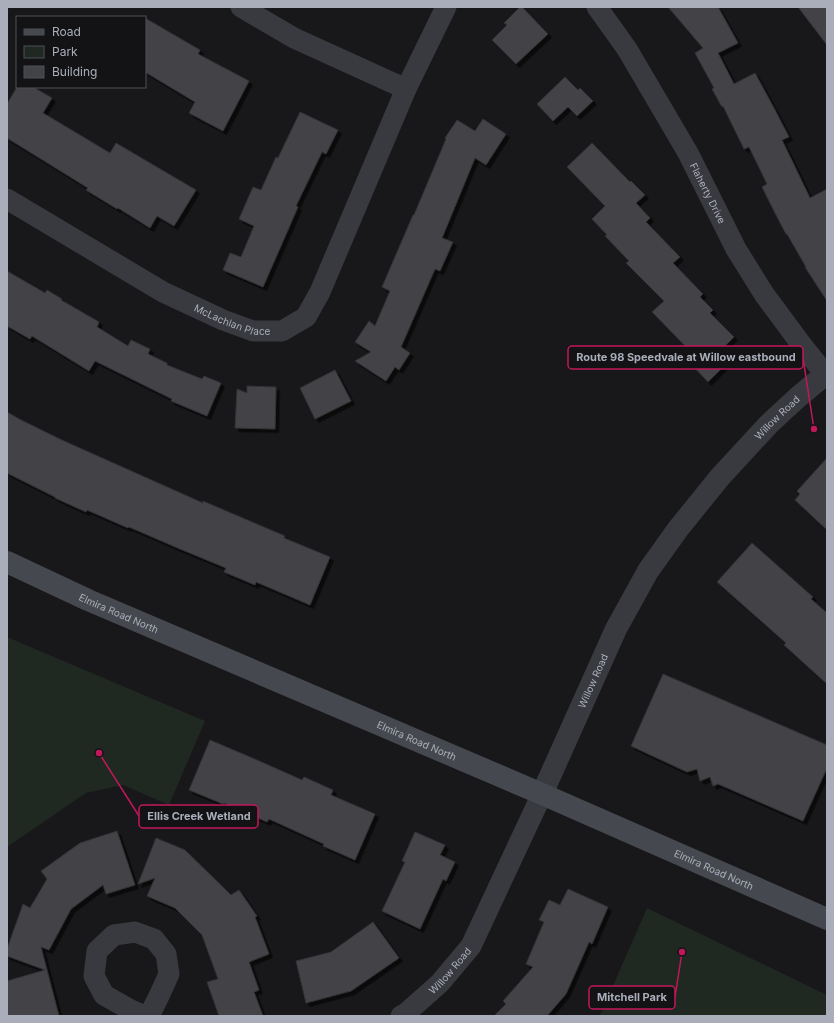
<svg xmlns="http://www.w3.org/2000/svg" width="834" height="1023" font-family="Inter,sans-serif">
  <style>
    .green { fill: #1f2821 }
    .building { fill: #424347; stroke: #323236; filter: url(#shadow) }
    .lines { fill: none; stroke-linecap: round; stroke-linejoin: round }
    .minor { stroke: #393a3f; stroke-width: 21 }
    .tertiary { stroke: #393a3f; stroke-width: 22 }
    .secondary { stroke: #46484f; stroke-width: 22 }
    .labels { text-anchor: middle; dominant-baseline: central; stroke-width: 3; stroke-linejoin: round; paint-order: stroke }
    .street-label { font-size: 10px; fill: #a9aeba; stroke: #131315 }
    .leader { fill: none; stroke: #c2185b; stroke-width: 1.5 }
    .callout-dot { fill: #c2185b; stroke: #131315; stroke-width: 1.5 }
    .callout { fill: #131315; stroke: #c2185b; stroke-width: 1.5 }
    .callout-label { font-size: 11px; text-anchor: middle; font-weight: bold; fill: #a9aeba }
  </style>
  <defs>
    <filter id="shadow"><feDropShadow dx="3.5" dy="3.5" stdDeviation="0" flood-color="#0009"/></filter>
  </defs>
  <rect width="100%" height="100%" fill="#18181a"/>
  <g class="green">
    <polygon points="7,637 205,721 169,805 123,785 86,793 7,847"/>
    <polygon points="647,908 827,995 827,1016 598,1016 601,1013"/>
  </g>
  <g class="building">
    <polygon points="520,7 522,7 548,34 516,64 492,40 507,25 504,23"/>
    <polygon points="668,7 718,7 738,43 718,53 734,84 755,73 774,108 789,137 782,140 810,198 827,189 827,301 805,267 806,267 787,234 786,234 776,215 762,187 767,184 749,147 744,149 723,106 722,107 712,89 714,88 695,53 703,48"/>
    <polygon points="798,7 827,7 827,45"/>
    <polygon points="145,18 200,50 198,54 249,81 223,131 189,113 195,102 145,72"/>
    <polygon points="565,77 578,90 580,88 593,101 577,116 568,107 553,121 537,104"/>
    <polygon points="17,87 33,87 52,98 43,113 110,153 116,143 196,190 174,226 157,216 150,228 118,208 117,209 86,190 88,188 7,138 7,104"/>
    <polygon points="300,112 338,130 326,154 322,152 296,206 298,207 263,287 223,270 230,253 241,257 254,226 239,219 253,187 261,190 276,157 278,158"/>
    <polygon points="483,119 506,134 486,165 475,158 442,238 453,242 440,271 435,269 401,347 410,353 399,370 395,367 386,381 355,361 371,352 355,342 369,321 375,326 390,291 382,287 413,215 414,215 446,139 445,138 457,120 475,131"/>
    <polygon points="592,143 630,182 631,181 645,195 636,203 650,218 646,222 680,257 673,263 703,294 700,297 713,310 710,313 734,337 722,349 731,359 708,382 689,362 695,356 652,312 664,301 626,263 629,261 605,236 607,235 592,219 605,206 567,167"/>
    <polygon points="7,271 45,293 47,290 62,299 61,300 99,322 97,327 128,346 131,340 150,349 148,354 167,363 167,365 202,379 204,376 221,383 207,416 171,401 172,399 95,361 89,371 32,336 30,339 7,326"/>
    <polygon points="335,370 351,401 315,419 300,388"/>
    <polygon points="247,386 276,387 275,429 235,428 237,389 247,393"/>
    <polygon points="7,412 21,420 64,441 203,503 203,501 238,516 285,536 284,538 330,557 310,605 256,582 255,585 224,572 226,568 180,549 129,527 128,528 87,510 86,512 55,498 55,497 7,473"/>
    <polygon points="827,458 827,530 795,500 800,494 797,491"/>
    <polygon points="752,543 813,597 811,599 827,613 827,684 784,645 786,643 717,582"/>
    <polygon points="663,674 827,745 827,768 803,821 718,784 713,786 710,777 700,781 697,769 687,772 631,746"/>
    <polygon points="210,740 257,760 302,780 304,777 333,790 331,795 375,814 355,860 323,846 324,844 269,819 267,822 224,803 223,804 189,790"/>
    <polygon points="117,831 135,885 106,894 103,885 71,909 49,950 41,947 59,1016 7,1016 7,981 45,970 7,956 7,949 23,904 30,908 47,879 41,871 80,843"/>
    <polygon points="415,832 445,845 440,855 455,862 446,881 443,879 420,929 382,911 405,862 402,861"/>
    <polygon points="156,838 185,850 231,895 239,890 257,916 255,917 269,954 249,962 259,990 254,992 263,1016 219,1016 207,982 218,979 202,935 175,908 147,896 155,878 138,884"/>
    <polygon points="568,889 608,907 592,944 589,942 566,994 547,1016 494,1016 506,1004 503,1001 533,967 526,964 544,922 539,920 549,900 560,905"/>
    <polygon points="373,922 399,958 351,991 306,1003 296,961 331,952"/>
  </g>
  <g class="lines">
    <g class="minor">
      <polyline points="241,7 294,38 406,89"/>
      <path id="s1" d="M597,7L627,49L688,153L736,249L764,294L801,344L825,374"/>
      <path id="s2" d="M7,199L163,292L223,320L253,331H282L306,317L320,292L406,89L446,7"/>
      <polyline points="145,1016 129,1009 104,995 94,976 97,951 114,935 135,932 154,939 166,954 169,974 159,996 149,1016"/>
      <path id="s3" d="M401,1016L405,1014L440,983L471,946L542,794"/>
    </g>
    <path class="tertiary" id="s4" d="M542,794L616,629L648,571L678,529L720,477L769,424L797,398L827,373"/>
    <path class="secondary" id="s5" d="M7,562L88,600L542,794L827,919"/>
  </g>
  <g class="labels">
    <g class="street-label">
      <text stroke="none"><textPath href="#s1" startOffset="217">Flaherty Drive</textPath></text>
      <text stroke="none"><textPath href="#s2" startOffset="257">McLachlan Place</textPath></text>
      <text stroke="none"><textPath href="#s4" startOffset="448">Willow Road</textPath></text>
      <text stroke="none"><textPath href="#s5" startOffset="123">Elmira Road North</textPath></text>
      <text stroke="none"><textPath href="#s4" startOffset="124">Willow Road</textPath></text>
      <text stroke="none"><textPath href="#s5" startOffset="447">Elmira Road North</textPath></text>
      <text stroke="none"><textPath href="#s5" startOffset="771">Elmira Road North</textPath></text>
      <text stroke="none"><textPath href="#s3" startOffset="67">Willow Road</textPath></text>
    </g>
  </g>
  <path class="leader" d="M814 429L803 358M99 753L139 816M682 952L675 997"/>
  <g class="callout-dot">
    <circle cx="814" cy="429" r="4"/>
    <circle cx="99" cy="753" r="4"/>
    <circle cx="682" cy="952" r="4"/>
  </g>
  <g class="callout">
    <rect x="568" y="346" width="235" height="23" rx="4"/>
    <rect x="139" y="805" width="119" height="23" rx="4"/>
    <rect x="589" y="986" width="86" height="23" rx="4"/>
  </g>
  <g class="callout-label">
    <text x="686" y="361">Route 98 Speedvale at Willow eastbound</text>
    <text x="199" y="820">Ellis Creek Wetland</text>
    <text x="632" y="1001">Mitchell Park</text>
  </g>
  <rect width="834" height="1023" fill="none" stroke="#a9aeba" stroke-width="16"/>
  <rect x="16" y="16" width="130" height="72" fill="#131315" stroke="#4f5157"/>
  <rect x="24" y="29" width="20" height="6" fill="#46484f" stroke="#4f5157"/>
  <text x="52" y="36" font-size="12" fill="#a9aeba">Road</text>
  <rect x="24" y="46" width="20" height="12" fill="#1f2821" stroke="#4f5157"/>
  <text x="52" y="56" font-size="12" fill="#a9aeba">Park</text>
  <rect x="24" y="66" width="20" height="12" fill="#424347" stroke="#4f5157"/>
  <text x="52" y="76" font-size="12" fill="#a9aeba">Building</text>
</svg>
